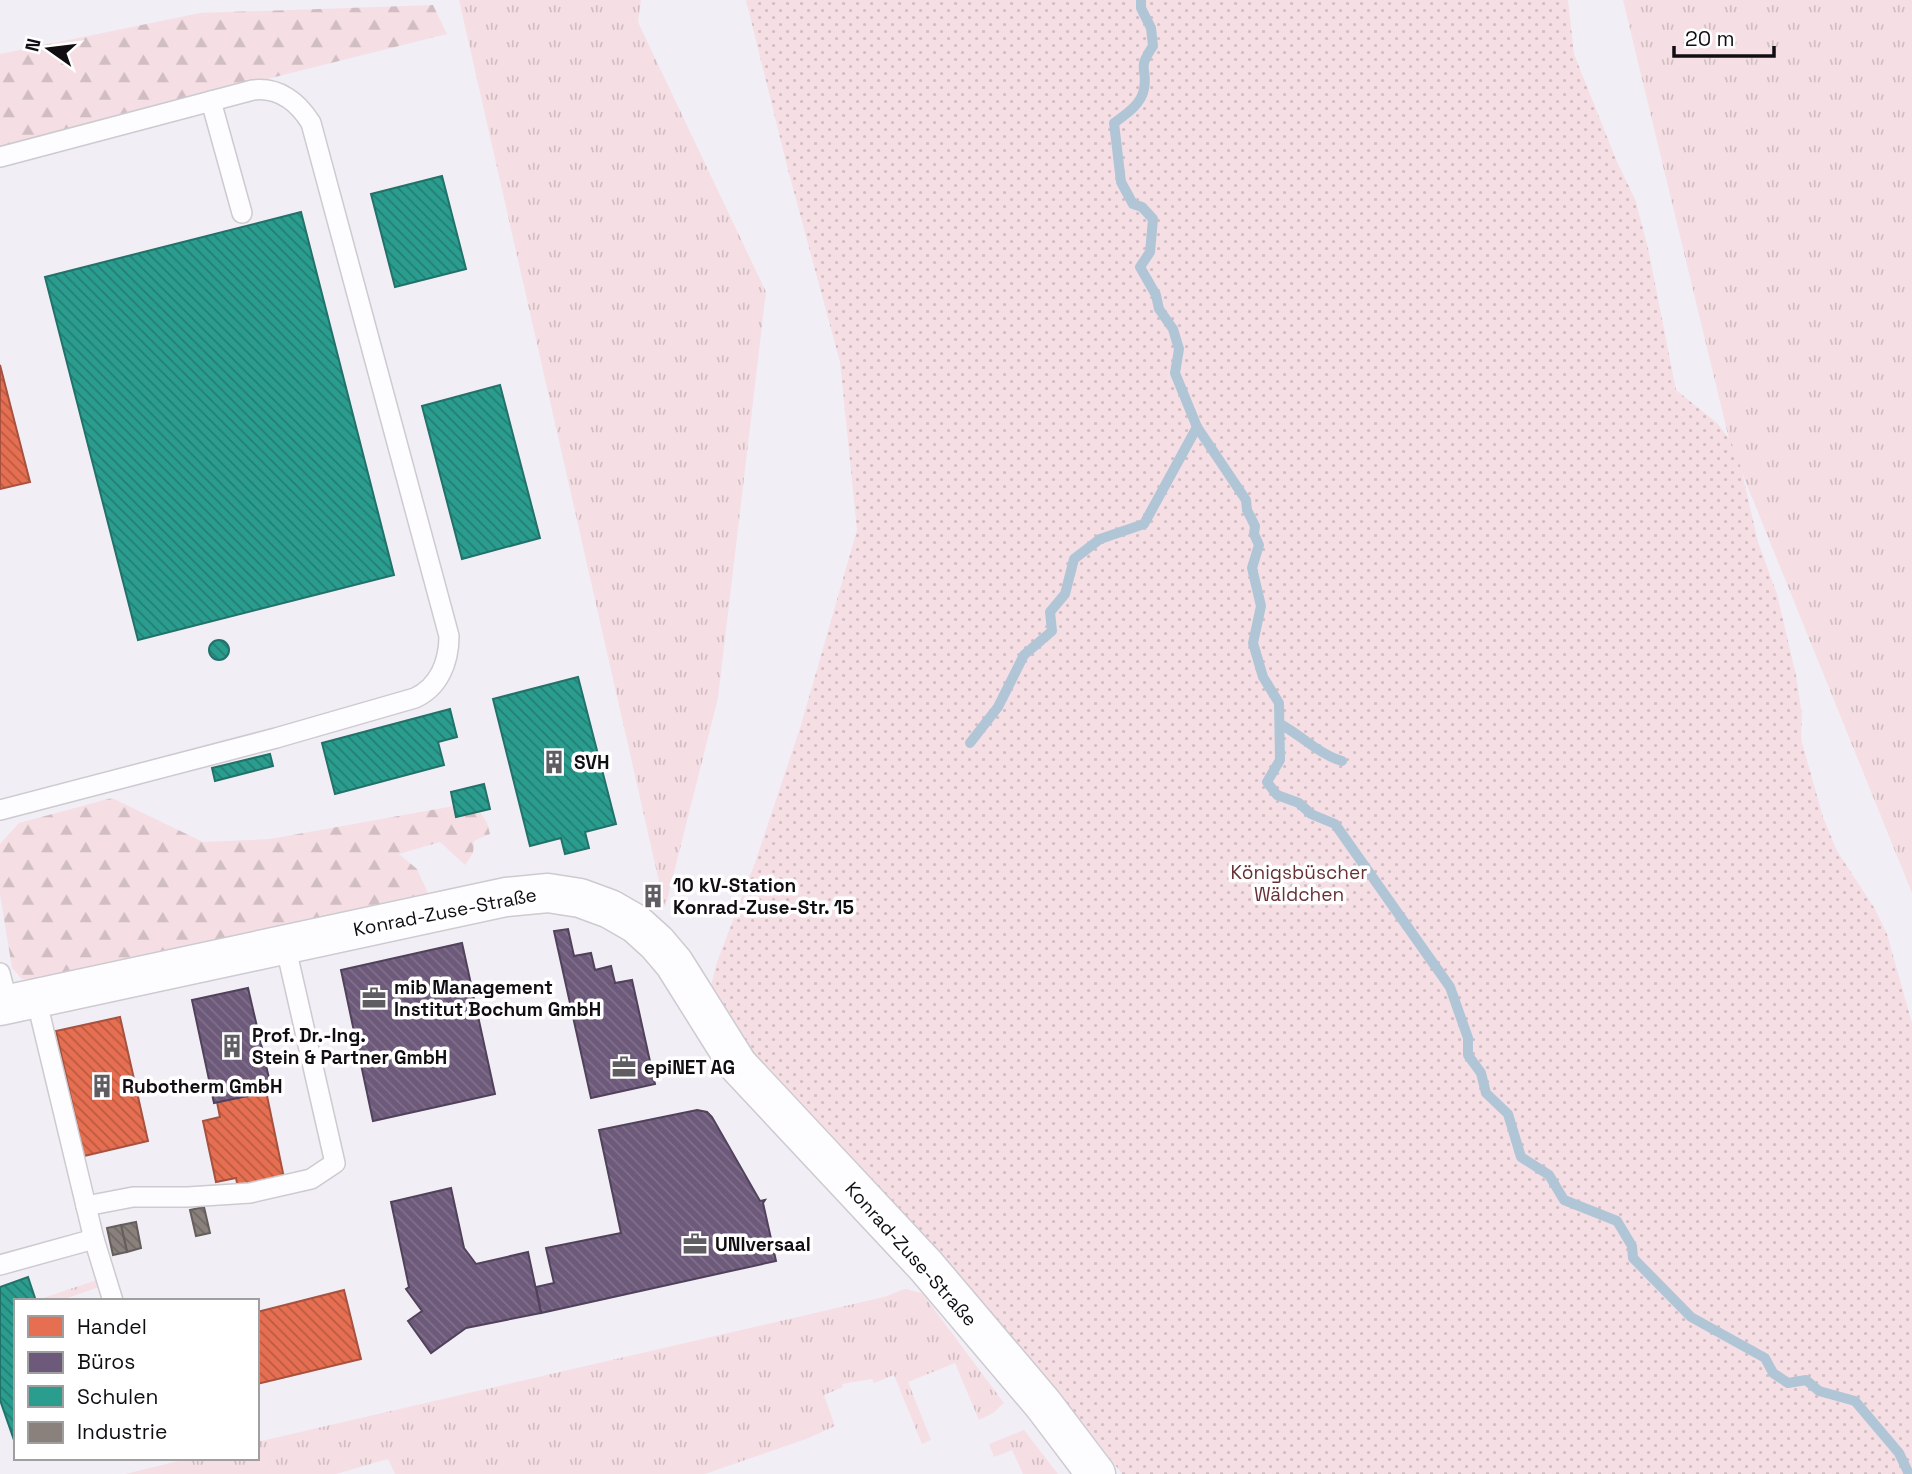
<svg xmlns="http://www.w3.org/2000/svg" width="1912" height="1474" font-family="'Space Grotesk',sans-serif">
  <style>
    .grass { fill: url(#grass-tufts) }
    .forest { fill: url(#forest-firs) }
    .park { fill: url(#park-dots) }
    .shops { fill: url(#shops-back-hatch); stroke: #a6523e; stroke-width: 2 }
    .offices { fill: url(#offices-back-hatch); stroke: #51425b; stroke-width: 2 }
    .schools { fill: url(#schools-back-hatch); stroke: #22726a; stroke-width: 2 }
    .industry { fill: url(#industry-back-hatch); stroke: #655e5c; stroke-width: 2 }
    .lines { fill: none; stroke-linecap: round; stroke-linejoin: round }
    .stream { stroke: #b0c6d7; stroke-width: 10 }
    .lane-casing { stroke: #cdcad0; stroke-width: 22 }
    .street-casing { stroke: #cdcad0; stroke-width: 41 }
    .lane { stroke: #fdfcfe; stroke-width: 19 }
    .street { stroke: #fdfcfe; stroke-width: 38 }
    .labels { text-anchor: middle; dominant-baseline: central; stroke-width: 7; stroke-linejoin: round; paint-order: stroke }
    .poi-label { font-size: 19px; font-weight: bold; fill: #100e12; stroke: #fff; text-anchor: start }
    .park-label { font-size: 19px; fill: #663036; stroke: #fff }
    .street-label { font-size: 19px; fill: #100e12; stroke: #fff }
  </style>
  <defs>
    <pattern id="grass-tufts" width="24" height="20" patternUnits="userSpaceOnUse" patternTransform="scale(1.75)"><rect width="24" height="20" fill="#f5dfe4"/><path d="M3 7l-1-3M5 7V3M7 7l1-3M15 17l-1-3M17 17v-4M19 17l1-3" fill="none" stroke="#d1bec3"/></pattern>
    <pattern id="forest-firs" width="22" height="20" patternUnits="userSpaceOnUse" patternTransform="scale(1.75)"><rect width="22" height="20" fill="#f5dfe4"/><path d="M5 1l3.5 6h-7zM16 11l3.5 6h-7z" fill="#d1bec3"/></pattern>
    <pattern id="park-dots" width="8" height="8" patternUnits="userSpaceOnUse" patternTransform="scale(1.75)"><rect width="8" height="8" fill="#f5dfe4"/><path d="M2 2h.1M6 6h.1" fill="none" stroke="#d1bec3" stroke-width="1.8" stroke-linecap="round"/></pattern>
    <pattern id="shops-back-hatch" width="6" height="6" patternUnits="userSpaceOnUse" patternTransform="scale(1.75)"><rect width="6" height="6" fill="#e76f51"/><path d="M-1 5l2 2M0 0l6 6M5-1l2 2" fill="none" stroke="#ba5a42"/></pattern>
    <pattern id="offices-back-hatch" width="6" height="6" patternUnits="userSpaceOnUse" patternTransform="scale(1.75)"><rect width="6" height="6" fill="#6d597a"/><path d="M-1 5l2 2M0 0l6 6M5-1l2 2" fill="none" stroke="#80708a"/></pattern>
    <pattern id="schools-back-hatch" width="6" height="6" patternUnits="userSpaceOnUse" patternTransform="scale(1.75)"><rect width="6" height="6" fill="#2a9d8f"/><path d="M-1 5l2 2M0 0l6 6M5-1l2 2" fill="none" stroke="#237e73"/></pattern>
    <pattern id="industry-back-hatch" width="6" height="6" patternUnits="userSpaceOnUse" patternTransform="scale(1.75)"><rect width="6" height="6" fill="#8a817c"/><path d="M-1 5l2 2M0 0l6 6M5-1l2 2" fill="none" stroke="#6f6864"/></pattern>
  </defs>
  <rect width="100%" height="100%" fill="#f2eef6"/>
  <g class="grass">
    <polygon points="459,0 641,0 638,22 766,292 718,698 665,908"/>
    <polygon points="1623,0 1912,0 1912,893 1730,443"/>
    <polygon points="97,1280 99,1287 59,1301 44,1301 43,1298"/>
    <polygon points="905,1289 922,1293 1004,1403 993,1413 979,1420 955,1363 908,1382 931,1440 922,1444 894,1375 874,1383 872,1379 842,1384 843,1387 824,1395 835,1426 809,1438 705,1474 395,1474 388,1459 336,1474 125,1474 191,1458 257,1458 257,1442 884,1297"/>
    <polygon points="1024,1430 1058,1474 1023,1474 1012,1450 994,1457 989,1444"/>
  </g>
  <g class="forest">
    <polygon points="433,5 447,34 0,146 0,54 200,13"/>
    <polygon points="112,798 203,842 270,839 454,806 457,817 480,812 487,823 490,834 474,841 473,853 465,865 440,842 399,854 417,869 428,893 37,979 22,979 12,968 0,894 0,844 19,823"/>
  </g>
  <polygon class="park" points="746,0 1568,0 1574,54 1617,162 1635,199 1648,248 1676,390 1717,423 1731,441 1741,468 1758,542 1777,594 1796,675 1802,715 1801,739 1823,817 1837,851 1875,909 1887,934 1912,1023 1912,1474 1122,1474 1049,1380 927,1251 753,1052 710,989 717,962 756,860 801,725 857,530 840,362 787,166"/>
  <g class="shops">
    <polygon points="0,365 30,482 0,489"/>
    <polygon points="649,889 661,898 657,903 645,894"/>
    <polygon points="120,1017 148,1141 84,1156 56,1031"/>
    <polygon points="266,1091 284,1178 238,1188 236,1178 216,1182 203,1121 220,1117 217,1102"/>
    <polygon points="344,1290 361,1359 257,1384 257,1312"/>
  </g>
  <g class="offices">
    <polygon points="568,929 574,956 591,953 595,970 611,966 615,983 632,980 655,1084 591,1098 554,931"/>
    <polygon points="462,943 495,1094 373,1121 341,970"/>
    <polygon points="248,988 272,1091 214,1103 192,1000"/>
    <polygon points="697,1110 707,1112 712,1117 760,1201 765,1200 763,1203 776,1261 541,1313 536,1287 554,1283 546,1248 621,1233 599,1130"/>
    <polygon points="451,1188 464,1248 476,1264 528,1252 541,1313 466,1328 431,1353 408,1321 422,1311 406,1289 409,1287 391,1202"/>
  </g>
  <g class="schools">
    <polygon points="442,176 466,269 395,287 371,194"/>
    <polygon points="301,212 394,575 138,640 45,277"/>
    <polygon points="500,385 540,538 462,559 422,406"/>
    <circle cx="219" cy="650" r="10"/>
    <polygon points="578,677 616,824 585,832 589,848 565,854 561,838 530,846 493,699"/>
    <polygon points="450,709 457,737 438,742 444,765 335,794 322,743"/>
    <polygon points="270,754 273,766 215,781 212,768"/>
    <polygon points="484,784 490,809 456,817 451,792"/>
    <polygon points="28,1277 36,1301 16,1301 15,1443 0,1400 0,1287"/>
  </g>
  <g class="industry">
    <polygon points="204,1207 210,1233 196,1236 190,1210"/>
    <polygon points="136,1222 141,1248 127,1252 121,1225"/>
    <polygon points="121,1225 127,1252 113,1255 107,1228"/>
  </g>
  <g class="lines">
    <g class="stream">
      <path d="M1141,0V8L1151,28L1153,46C1136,71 1148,66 1144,89C1141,105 1126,114 1114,123L1121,182L1133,204L1142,207L1153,219L1150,252L1140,267L1156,295L1159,309L1173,329L1179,349L1175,373L1197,427L1246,500L1247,510L1255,526L1254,534L1259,545L1252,568L1261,606L1253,643L1263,677L1279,703L1280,760L1267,782L1277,795L1299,803L1311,814L1335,824L1450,987L1468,1038V1055L1481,1073L1486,1093L1508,1114L1521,1157L1549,1175L1564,1200L1617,1221L1632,1246L1633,1258L1691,1317L1765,1358L1773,1373L1788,1383L1806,1380L1819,1391L1855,1401L1899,1453L1909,1474"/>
      <path d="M1280,724C1301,735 1320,755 1342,761"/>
      <polyline points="970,743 998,707 1024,655 1052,631 1050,612 1065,594 1074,559 1100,539 1144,524 1197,427"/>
    </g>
    <g class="lane-casing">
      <g id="lane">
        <polyline points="211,101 242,213"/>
        <path d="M0,157L253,90C279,87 298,102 311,123L449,636C449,662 439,687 415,698L276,738L0,810"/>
        <polyline points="0,973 8,1004"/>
        <polyline points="36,998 86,1206"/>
        <polyline points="94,1239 86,1206 133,1197 188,1197 250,1193 311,1179 335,1163 285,944"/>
        <polyline points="0,1265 94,1239 113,1301"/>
      </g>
    </g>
    <g class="street-casing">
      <polyline id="street" points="0,1006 506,897 548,893 580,898 610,909 636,924 657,943 674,963 738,1065 926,1266 1043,1404 1096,1474"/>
    </g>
    <use href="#lane" class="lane"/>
    <use href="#street" class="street"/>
  </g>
  <defs>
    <g id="building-bare" transform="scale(1.89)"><path d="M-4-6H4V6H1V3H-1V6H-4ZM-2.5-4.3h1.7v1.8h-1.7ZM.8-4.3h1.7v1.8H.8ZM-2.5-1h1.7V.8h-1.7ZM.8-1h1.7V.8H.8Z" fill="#5f5c62" stroke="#fff" stroke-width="2.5" paint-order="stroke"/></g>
    <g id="office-bare" transform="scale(1.89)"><path d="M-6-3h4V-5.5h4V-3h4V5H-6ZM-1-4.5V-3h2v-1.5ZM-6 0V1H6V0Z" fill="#5f5c62" stroke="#fff" stroke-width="2.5" paint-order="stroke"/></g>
  </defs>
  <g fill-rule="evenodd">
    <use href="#building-bare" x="554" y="762"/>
    <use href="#building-bare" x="653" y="896"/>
    <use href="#office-bare" x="374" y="998"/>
    <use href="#building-bare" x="232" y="1046"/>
    <use href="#office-bare" x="624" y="1067"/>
    <use href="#building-bare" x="102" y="1086"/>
    <use href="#office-bare" x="695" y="1244"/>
  </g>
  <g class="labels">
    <g class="poi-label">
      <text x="574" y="762">SVH</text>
      <text x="673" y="885">10 kV-Station<tspan x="673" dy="22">Konrad-Zuse-Str. 15</tspan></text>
      <text x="394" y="987">mib Management<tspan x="394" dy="22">Institut Bochum GmbH</tspan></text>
      <text x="252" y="1035">Prof. Dr.-Ing.<tspan x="252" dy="22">Stein &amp; Partner GmbH</tspan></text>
      <text x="644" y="1067">epiNET AG</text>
      <text x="122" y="1086">Rubotherm GmbH</text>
      <text x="715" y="1244">UNIversaal</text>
    </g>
    <g class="park-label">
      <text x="1299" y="872">Königsbüscher<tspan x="1299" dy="22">Wäldchen</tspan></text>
    </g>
    <g class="street-label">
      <text transform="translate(445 912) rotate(-11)">Konrad-Zuse-Straße</text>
      <text transform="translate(911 1254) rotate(48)">Konrad-Zuse-Straße</text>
    </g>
  </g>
  <rect x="14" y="1299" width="245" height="161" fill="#ffffff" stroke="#9f9fa0" stroke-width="2"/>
  <rect x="28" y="1316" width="35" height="21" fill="#e76f51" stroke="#9f9fa0" stroke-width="2"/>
  <text x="77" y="1334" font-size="21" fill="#100e12">Handel</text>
  <rect x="28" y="1352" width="35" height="21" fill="#6d597a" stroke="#9f9fa0" stroke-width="2"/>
  <text x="77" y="1369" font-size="21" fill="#100e12">Büros</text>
  <rect x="28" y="1386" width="35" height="21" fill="#2a9d8f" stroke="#9f9fa0" stroke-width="2"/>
  <text x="77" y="1404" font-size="21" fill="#100e12">Schulen</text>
  <rect x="28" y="1422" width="35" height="21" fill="#8a817c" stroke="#9f9fa0" stroke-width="2"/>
  <text x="77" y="1439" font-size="21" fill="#100e12">Industrie</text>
  <g transform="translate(49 49) rotate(284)" stroke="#ffffff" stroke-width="5" paint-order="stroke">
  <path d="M0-5L12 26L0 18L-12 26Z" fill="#100e12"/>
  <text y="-10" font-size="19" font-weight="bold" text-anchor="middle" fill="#100e12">N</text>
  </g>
  <path d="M1674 46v10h100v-10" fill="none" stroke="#100e12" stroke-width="3.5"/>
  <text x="1685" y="46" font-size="21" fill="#100e12" stroke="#ffffff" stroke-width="5" paint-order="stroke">20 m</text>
</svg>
